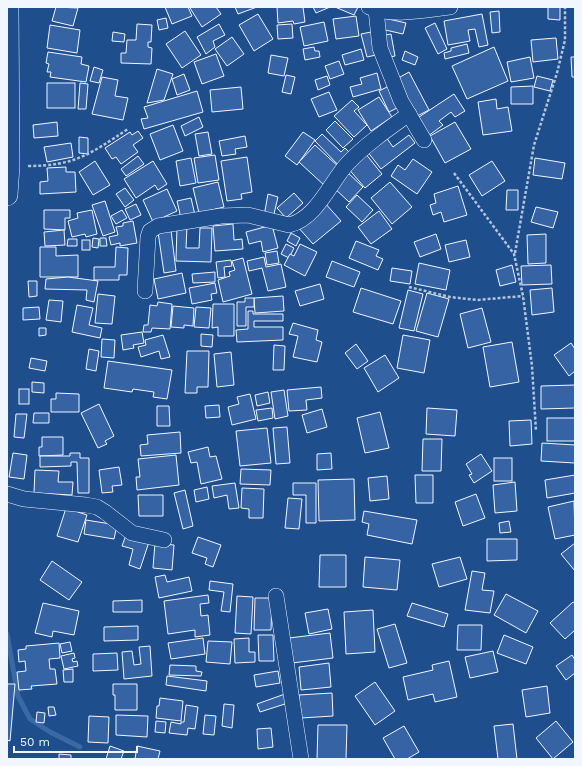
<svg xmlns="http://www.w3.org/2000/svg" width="582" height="766" font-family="'Work Sans',sans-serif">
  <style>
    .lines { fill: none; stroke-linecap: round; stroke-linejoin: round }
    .stream { stroke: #3b69a3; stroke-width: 5 }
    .building { fill: #3563a3; stroke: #f2f6ff }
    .street-casing { stroke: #f2f6ff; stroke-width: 16 }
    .secondary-casing { stroke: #f2f6ff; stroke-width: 22 }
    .path { stroke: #b3c4dc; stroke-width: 2.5; stroke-dasharray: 3 2; stroke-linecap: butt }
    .street { stroke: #1f4e8c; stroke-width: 15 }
    .secondary { stroke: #1f4e8c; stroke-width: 21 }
  </style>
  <rect width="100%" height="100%" fill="#1f4e8c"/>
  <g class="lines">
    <polyline class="stream" points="7,634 18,696 30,719 50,732 80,747"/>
  </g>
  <g class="building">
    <polygon points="56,7 78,8 73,26 52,21"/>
    <polygon points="165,7 188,7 192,16 172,24"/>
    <polygon points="192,7 216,7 221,14 202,27 190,8"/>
    <polygon points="235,7 257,7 238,14"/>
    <polygon points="277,7 303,7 305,22 294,24 293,21 278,23"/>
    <polygon points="313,7 330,7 316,13"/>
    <polygon points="335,7 358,7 354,15"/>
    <polygon points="548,7 560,7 560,20 548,19"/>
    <polygon points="499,11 500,32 492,33 490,12"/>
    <polygon points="258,14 273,39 254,51 239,25"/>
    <polygon points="482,14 488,45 479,47 475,29 468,30 470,41 448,45 444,21"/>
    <polygon points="356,16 359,36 336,39 333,19"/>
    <polygon points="166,18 168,28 159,30 157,20"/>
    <polygon points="384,18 406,23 403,34 381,29"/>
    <polygon points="324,22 328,41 304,46 300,27"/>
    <polygon points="435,23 447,49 438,54 425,28"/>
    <polygon points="137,24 152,25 151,42 148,42 148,47 152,48 151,64 121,63 121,53 126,53 127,40 136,40"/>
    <polygon points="219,24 225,35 213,41 215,47 206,54 197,37"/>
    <polygon points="292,24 293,38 278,39 277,25"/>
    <polygon points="50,25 80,30 77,53 47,48"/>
    <polygon points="185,31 201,55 182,68 166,44"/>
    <polygon points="113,32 125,34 124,42 112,41"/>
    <polygon points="371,32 376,55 367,57 361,34"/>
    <polygon points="391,34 395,56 385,58 380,36"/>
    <polygon points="232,37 244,54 227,66 215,49"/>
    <polygon points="556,38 558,59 533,62 531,40"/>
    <polygon points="467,44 469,53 445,59 444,53 451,51 451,48"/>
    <polygon points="314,47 315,51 319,51 320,57 305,60 303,49"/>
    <polygon points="494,47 508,81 467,99 452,66"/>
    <polygon points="361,49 364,60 345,65 342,55"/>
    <polygon points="405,51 418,57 415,65 402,60"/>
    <polygon points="48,52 82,57 81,64 89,66 86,82 50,77 51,72 47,72 49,64 46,63"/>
    <polygon points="216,54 224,76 202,84 194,62"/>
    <polygon points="271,55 288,58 284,76 268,73"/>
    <polygon points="530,57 534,78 511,82 507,62"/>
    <polygon points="571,57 575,57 575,77 572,77"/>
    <polygon points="339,61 344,74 330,79 325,66"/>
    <polygon points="94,67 103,70 99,83 90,81"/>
    <polygon points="157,69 173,74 164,100 147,103"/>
    <polygon points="409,72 429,110 413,118 393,81"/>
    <polygon points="377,73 381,89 353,97 350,87 362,84 360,78"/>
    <polygon points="184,74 190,90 177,95 172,79"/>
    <polygon points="286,75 295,77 291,94 282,92"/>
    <polygon points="327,76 330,85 318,90 315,80"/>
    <polygon points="537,76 553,80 550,91 534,87"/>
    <polygon points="102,77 118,80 115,96 128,98 123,120 92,114"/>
    <rect x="47" y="83" width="28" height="25"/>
    <polygon points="80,83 88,84 86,109 78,109"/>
    <polygon points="389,86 399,107 389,112 379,91"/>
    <polygon points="533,86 533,104 511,104 511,87"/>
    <polygon points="241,87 243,109 212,112 210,90"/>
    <polygon points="197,91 203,112 144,129 141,119 148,118 144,107"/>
    <polygon points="329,92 337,110 319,117 311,99"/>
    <polygon points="454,94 465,111 455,117 451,112 439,121 443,125 428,136 416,119"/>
    <polygon points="379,97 392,117 371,131 358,110"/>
    <polygon points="496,99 497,109 508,107 512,131 483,135 478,102"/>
    <polygon points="352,100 359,107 354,111 367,125 354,137 334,116"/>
    <polygon points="199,117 203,127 185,136 181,126"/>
    <polygon points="335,121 353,139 343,148 326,130"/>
    <polygon points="57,122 58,136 34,138 33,125"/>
    <polygon points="455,122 471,149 445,163 430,136"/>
    <polygon points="173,125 183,151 160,160 150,134"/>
    <polygon points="138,131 143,138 133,145 138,152 121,164 116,157 112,159 105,148 130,132 132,135"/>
    <polygon points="208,132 212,154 199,156 195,134"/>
    <polygon points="303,132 315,140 297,165 285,156"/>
    <polygon points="322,134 341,152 345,148 353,156 341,168 315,141"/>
    <polygon points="409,135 415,143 381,169 367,151 386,137 393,147"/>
    <polygon points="245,136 247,147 235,149 236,154 222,156 219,141"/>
    <polygon points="79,137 88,138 88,154 79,153"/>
    <polygon points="71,143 73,157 47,162 44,147"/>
    <polygon points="315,145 341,169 325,186 299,162"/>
    <polygon points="365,153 382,174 365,188 347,167"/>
    <polygon points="215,155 219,180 198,183 194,158"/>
    <polygon points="138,156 144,164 126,176 121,169"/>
    <polygon points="247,157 252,192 241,194 242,199 227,201 221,161"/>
    <polygon points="191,158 196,183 180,186 176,161"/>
    <polygon points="535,158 565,163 562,179 533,175"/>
    <polygon points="413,159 432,172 417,194 391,176 398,165 405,170"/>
    <polygon points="95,161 110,185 93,195 79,172"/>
    <polygon points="153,161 167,184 158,190 155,185 136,198 124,179"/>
    <polygon points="492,161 505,181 482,196 469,175"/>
    <polygon points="66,167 66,172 75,172 76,192 40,194 40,182 48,181 47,168"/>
    <polygon points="346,171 363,187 349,202 332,186"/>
    <polygon points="218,182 224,207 199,213 193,188"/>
    <polygon points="390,182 412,207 392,224 371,198"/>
    <polygon points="458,186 467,215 444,222 441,212 433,215 430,205 436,203 434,194"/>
    <polygon points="125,188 134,200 125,207 116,194"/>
    <polygon points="167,189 177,211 153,222 143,200"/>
    <polygon points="507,190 518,190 518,210 506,210"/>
    <polygon points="294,193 303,203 286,218 277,208"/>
    <polygon points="268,194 278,197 273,218 264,216"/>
    <polygon points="357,195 373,210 362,222 346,207"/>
    <polygon points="191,198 195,215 181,218 177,201"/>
    <polygon points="105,201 115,232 103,236 92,205"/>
    <polygon points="324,202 341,221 313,244 297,226"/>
    <polygon points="136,204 141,215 130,220 125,209"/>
    <polygon points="536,207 558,212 553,228 531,222"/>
    <polygon points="44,210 70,210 70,218 65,218 65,230 44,229"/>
    <polygon points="92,210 97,234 86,237 85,234 72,237 68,221 78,218 77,213"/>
    <polygon points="122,210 127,218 116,224 111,216"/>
    <polygon points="379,211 392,229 371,244 358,227"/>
    <polygon points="133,221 137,243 120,246 120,243 111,245 109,237 118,235 116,227 123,226 123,223"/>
    <polygon points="233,224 234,240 242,239 243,249 215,251 213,226"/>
    <polygon points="272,225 278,248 263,252 261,241 249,244 246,232"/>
    <polygon points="177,226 187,226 186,248 199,248 200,228 212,228 211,262 176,261"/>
    <polygon points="64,230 65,245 45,246 44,232"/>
    <polygon points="171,230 176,271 164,273 158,232"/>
    <polygon points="291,233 300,238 296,246 287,241"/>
    <polygon points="436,234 441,249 420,257 414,242"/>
    <polygon points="546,234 546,263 528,264 527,235"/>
    <polygon points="93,238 99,239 98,248 92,247"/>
    <polygon points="100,238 106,238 107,246 100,246"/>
    <polygon points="68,239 77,239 77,246 67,246"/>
    <rect x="82" y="240" width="8" height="10"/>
    <polygon points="466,240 470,257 449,262 445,245"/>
    <polygon points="356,241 379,250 376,256 383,259 378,270 349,258"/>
    <polygon points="286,244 294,248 289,258 281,254"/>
    <polygon points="300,244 317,252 305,276 284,265 290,254 294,256"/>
    <polygon points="40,247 56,247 56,256 78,255 78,277 40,277"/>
    <polygon points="116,247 128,248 127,275 119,275 119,280 94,280 94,267 115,267"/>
    <polygon points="277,251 279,263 267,265 265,253"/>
    <polygon points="264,257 266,267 281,264 286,287 268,291 262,268 249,271 247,261"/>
    <polygon points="243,258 252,294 223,302 218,280 230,276 229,272 235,270 232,261"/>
    <polygon points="231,260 232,266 224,267 225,277 218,278 216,262"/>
    <polygon points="332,261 360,272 354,287 326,277"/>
    <polygon points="419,263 450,270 446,290 415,284"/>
    <polygon points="512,265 516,282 500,286 496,270"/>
    <polygon points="551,265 552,284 522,285 521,266"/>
    <polygon points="392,268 412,271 410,284 390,281"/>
    <polygon points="215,272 215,282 193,283 192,274"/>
    <polygon points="182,273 186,293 158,299 154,279"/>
    <polygon points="68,277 98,281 94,302 86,300 87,290 45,289 46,279"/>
    <polygon points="28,281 37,281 37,296 29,297"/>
    <polygon points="215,283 217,293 211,294 212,300 192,304 189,288"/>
    <polygon points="320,284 324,299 300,306 295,291"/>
    <polygon points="361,288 401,301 393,324 353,312"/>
    <polygon points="552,288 554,312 532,315 530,290"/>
    <polygon points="408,290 423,294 414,331 399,328"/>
    <polygon points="427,293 449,299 438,337 416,331"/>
    <polygon points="98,294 115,296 112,324 95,323"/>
    <polygon points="283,296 284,311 255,313 254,298"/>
    <polygon points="245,298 254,298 254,307 246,307 246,326 237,326 237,302 245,302"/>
    <polygon points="49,300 63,301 61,322 46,320"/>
    <polygon points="158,302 172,304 170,329 152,328 151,332 143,332 144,325 148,325 150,305 157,306"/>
    <polygon points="213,304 234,304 234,336 218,336 218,327 212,328"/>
    <polygon points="77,305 93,308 89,325 102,328 100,338 72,332"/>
    <polygon points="173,306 194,308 193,326 184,325 184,328 171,327"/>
    <polygon points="39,307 40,319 23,320 23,308"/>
    <polygon points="196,307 211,308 209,328 194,327"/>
    <polygon points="482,308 491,342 468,348 460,314"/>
    <polygon points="248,311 253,311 253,314 283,314 283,321 254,321 254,327 283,327 283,340 237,342 236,330 248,329"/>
    <polygon points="293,323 318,330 316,340 322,342 317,362 293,357 298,336 289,334"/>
    <polygon points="39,328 46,328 46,335 39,336"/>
    <polygon points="142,332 144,343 133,345 134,348 123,350 121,335"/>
    <polygon points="201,334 213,335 212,347 201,346"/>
    <polygon points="163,335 170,357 161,359 159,351 141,357 138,347 146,345 145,340"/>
    <polygon points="403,335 430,340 424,373 397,368"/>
    <polygon points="102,339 115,340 114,358 101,357"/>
    <polygon points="512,342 519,382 490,387 483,347"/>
    <polygon points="571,343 575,349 575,371 569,376 554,355"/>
    <polygon points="356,344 368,361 357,369 345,353"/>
    <polygon points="274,345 285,346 284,370 273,370"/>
    <polygon points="89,349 99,351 96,371 86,369"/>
    <polygon points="187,351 209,351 208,387 197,387 197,393 185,393"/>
    <polygon points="231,352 234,385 217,387 214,354"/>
    <polygon points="385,355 399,378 378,392 364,368"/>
    <polygon points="31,358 47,361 45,371 29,368"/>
    <polygon points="108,361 172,370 167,399 153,397 154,392 133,389 132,392 104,388"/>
    <polygon points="32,382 44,383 44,393 32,392"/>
    <polygon points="575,385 575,408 541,409 541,386"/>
    <polygon points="321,387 322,398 306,400 307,410 289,411 287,390"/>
    <rect x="19" y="389" width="10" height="15"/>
    <polygon points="284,390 288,416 275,419 271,392"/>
    <polygon points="268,392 270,403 257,406 255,395"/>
    <polygon points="56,393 79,394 79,412 51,412 51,399 56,399"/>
    <polygon points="250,394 256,419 232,425 228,407 239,404 237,397"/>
    <polygon points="99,404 114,436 105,441 107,444 98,448 81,413"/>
    <polygon points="219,405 220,417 206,418 205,406"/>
    <polygon points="157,406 169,406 170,426 157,426"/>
    <polygon points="272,408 273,418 258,421 256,410"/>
    <polygon points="427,408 457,410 455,436 426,434"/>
    <polygon points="322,409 327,427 307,433 302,415"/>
    <polygon points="380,412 389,448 365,453 357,418"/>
    <polygon points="34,413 49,413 49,423 33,423"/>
    <polygon points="16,414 27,414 24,438 14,437"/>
    <rect x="547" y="418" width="28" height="23"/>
    <polygon points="531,420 532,444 510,446 509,421"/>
    <polygon points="287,427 290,463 276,464 273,428"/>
    <polygon points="267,428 271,463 240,466 236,431"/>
    <polygon points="180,432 181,453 141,456 140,445 148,444 147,435"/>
    <polygon points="42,437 63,437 63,455 39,456 39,447 42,447"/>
    <polygon points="423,439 442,439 441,471 422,471"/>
    <polygon points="542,443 575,445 575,463 541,461"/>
    <polygon points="208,447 210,457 216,456 222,479 201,484 197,462 191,463 188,452"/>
    <polygon points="13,453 27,455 24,479 9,477"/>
    <polygon points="70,453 80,453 80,458 89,458 89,493 78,493 77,462 71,462 71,466 40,467 40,456 70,456"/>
    <polygon points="331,453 332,469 317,470 317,454"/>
    <polygon points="481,454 492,471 474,483 469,475 472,474 466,464"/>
    <polygon points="176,455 179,485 137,490 136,477 140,477 138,459"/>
    <rect x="494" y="458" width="18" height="23"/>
    <polygon points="119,467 122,485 112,486 113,492 102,493 99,470"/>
    <polygon points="241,469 271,470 270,485 240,484"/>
    <polygon points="35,470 59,471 58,482 73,482 72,495 34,493"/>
    <polygon points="415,475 433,475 433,503 416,503"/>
    <polygon points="575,475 575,493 547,498 545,480"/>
    <polygon points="387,476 389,499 370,501 368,478"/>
    <polygon points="354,479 355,520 319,521 318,480"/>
    <polygon points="515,482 517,511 495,513 493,485"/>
    <polygon points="235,483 239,508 229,509 227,495 214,498 212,486"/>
    <polygon points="293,483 316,483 316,523 306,523 306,495 293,495"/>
    <polygon points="207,487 209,499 196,502 194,490"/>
    <polygon points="242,488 264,489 263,518 249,518 249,509 241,508"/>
    <polygon points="185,490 193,526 183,529 174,493"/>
    <polygon points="476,494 485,518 463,526 455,502"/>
    <polygon points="138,495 163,495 163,516 139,516"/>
    <polygon points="288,498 302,499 299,529 285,528"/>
    <polygon points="574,501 575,535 555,539 548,507"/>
    <polygon points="66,508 87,515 78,542 57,536"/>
    <polygon points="364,511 417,520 412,544 367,535 369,524 362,522"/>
    <polygon points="86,520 117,525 114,539 84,534"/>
    <polygon points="509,521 511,532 500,533 499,523"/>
    <polygon points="126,535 149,542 140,569 129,565 133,549 122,546"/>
    <polygon points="198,537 221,545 213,567 205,564 207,558 192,553"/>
    <polygon points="487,539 517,539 517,560 487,561"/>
    <polygon points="155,543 174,545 172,570 153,568"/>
    <polygon points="575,543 575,571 561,554"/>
    <polygon points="320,555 346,555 346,587 319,587"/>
    <polygon points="365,557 400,560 397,590 363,587"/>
    <polygon points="460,557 467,579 439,587 432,564"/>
    <polygon points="52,561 82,582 69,600 40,580"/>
    <polygon points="472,571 485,573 482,590 494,591 490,613 465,610"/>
    <polygon points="165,575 167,582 189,577 192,591 159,598 155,577"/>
    <polygon points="210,581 233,584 230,612 221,611 224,592 209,590"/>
    <polygon points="506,594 538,611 526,633 494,615"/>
    <polygon points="208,595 209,603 200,604 201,616 208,615 210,635 195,637 195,630 168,634 164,601"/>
    <polygon points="237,596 253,597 251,634 235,633"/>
    <polygon points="255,598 272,598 271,630 254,630"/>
    <polygon points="142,600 142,612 113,612 113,601"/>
    <polygon points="573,602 575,603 575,630 565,639 550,623"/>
    <polygon points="43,603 79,611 74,635 53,631 52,637 35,633"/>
    <polygon points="412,603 448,614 444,627 407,616"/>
    <polygon points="328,609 332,629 309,634 305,613"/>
    <polygon points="373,610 375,652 346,654 344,612"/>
    <polygon points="395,624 407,663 389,668 377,629"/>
    <polygon points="458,625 482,625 481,650 457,650"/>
    <polygon points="138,626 138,640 104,641 104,627"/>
    <polygon points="330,633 333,658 292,663 289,638"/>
    <polygon points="258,635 273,635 274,661 259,661"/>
    <polygon points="504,635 533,647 526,664 497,653"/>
    <polygon points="203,638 205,654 171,659 168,643"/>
    <polygon points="249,638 249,652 255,652 255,662 235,663 234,639"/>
    <polygon points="208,641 232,642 230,664 206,662"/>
    <polygon points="70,642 72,651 62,653 60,644"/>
    <polygon points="59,643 60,658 49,659 50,669 55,669 57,684 31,686 32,689 19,690 17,672 26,671 25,661 19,662 18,650 26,649 26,646"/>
    <polygon points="150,646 152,676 124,679 122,652 132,651 134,665 141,664 139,647"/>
    <polygon points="493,651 498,672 470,678 465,657"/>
    <polygon points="74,653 75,658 72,659 73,662 77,661 78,666 64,669 61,656"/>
    <polygon points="117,653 118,670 93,671 93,654"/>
    <polygon points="572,655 575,660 575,673 566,680 556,666"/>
    <polygon points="449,661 457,697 435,702 433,694 408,700 403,677 433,670 432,665"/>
    <polygon points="329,663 331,687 301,690 299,667"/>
    <polygon points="170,665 196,666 196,671 202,672 201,676 169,675"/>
    <polygon points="73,669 73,682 64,682 63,670"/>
    <polygon points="278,671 280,683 256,687 254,675"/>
    <polygon points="167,676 207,681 206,691 166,685"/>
    <polygon points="375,682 395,711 375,725 355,696"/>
    <polygon points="7,684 15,684 10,741 7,740"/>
    <polygon points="113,684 137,684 137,710 115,710 115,695 113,695"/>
    <polygon points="547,686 550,713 526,717 522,690"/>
    <polygon points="332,693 333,716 301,718 299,695"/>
    <polygon points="285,694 288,703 260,712 257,704"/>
    <polygon points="160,698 183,701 181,721 156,718 157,706 159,706"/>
    <polygon points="224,704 234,705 232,728 222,726"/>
    <polygon points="186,705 198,707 195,729 188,728 187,735 169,733 171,722 181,724 181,722 184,722"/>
    <polygon points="48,707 54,707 56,715 49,716"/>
    <polygon points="37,712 45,713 44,723 36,722"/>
    <polygon points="116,715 148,716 147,737 116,735"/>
    <polygon points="205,715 216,716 214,735 203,734"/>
    <polygon points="89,716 109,717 108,743 88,742"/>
    <polygon points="156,721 166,722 165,733 155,732"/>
    <polygon points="556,721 573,742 553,759 536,738"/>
    <polygon points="513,724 517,759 498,759 494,726"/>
    <polygon points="318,725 347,725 346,759 317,759"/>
    <polygon points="404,726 419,752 407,759 395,759 383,738"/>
    <polygon points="271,728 273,747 258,749 257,729"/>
    <polygon points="110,746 124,751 121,759 106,759"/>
    <polygon points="137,746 160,751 158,759 135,759"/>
    <polygon points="59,754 71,755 71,759 59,759"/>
  </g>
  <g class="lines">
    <g class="street-casing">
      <g id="street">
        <path d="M369,7C391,17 425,10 450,7"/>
        <polyline points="376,10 380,48 401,101 424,140"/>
        <path d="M145,291L148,237L150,231L158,226L221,216L248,215L289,225C316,219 330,183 347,164C365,145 388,129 409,114"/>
        <polyline points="7,494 24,499 86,505 97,507 105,512 132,533 164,540"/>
        <polyline points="276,596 301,759"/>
      </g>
    </g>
    <g class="secondary-casing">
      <polyline id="secondary" points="7,195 9,166 8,7"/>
    </g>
    <g class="path">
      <path d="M28,166C75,166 90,154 128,129"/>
      <polyline points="454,173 514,254 523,296 532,366 536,431"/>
      <polyline points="515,253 534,145 557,73 565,40 565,7"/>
      <polyline points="409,287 450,297 477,300 523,296"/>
    </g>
    <use href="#street" class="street"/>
    <use href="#secondary" class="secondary"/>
  </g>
  <rect width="582" height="766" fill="none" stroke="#f2f6ff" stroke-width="16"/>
  <path d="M14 746v6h123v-6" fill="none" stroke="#f2f6ff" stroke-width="2"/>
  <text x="20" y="746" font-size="12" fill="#f2f6ff" stroke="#1f4e8c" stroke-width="3" paint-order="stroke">50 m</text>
</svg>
